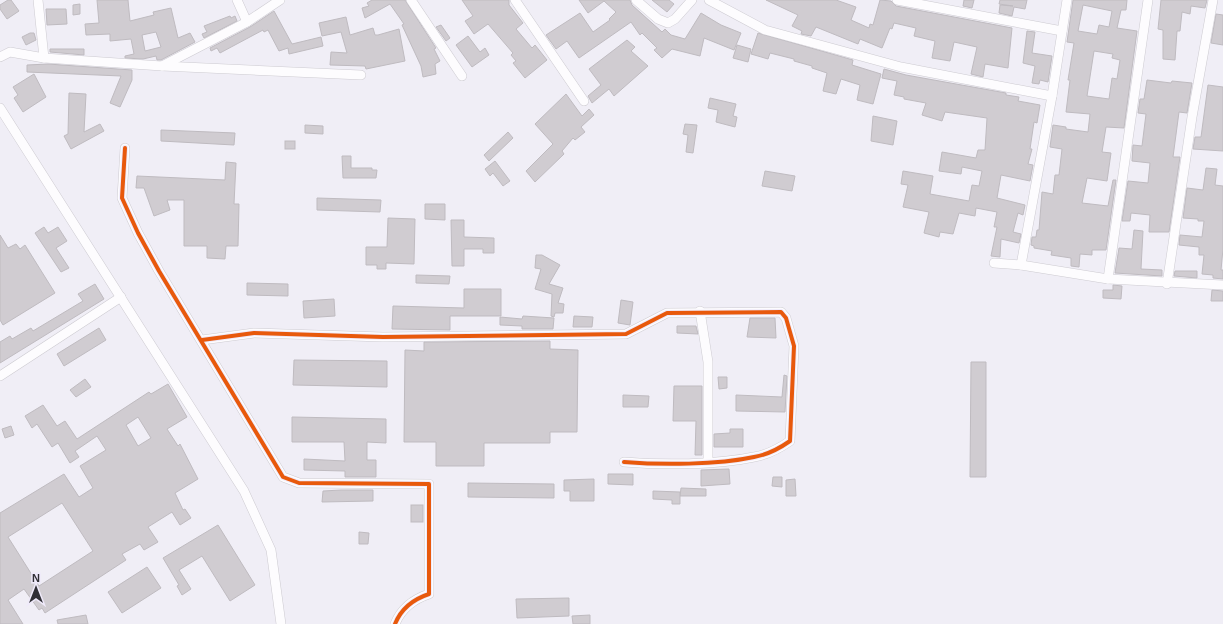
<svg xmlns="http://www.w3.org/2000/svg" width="1223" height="624" font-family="Helvetica,sans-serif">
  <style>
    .building { fill: #d0ccd1; stroke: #bfbbc0; fill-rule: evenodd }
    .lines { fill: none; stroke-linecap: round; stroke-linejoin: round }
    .minor-casing { stroke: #cdcbd1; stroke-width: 10 }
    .minor { stroke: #fdfcfe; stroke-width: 9 }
    .cycleway-casing { stroke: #efeafa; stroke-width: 6 }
    .cycleway { stroke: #e8590c; stroke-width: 4 }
  </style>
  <rect width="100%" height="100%" fill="#f0eef6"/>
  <g class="building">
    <polygon points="8,0 11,0 19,11 7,19 0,9 0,5"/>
    <path d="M97,0H128L130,21L154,15L153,12L171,8L178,38L190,33L195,42L161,60H157L156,56L143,59L125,58V56L134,54L131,39L110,41V34L86,35L85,24L99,23ZM156,32L161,47L145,51L142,35Z"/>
    <polygon points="372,0 405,0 436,48 434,49 440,61 435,64 436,74 423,77 421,66 402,25 404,24 390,4 365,18 362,8 369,6 367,3"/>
    <polygon points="462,0 509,0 509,5 523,23 516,29 532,48 535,45 547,60 525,78 513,63 516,61 511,55 513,53 488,24 474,34 465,21 473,16"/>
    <polygon points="579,0 630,0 632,5 662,32 665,29 671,35 685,39 701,13 721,25 741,33 734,50 704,38 700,56 672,49 662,58 654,50 657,48 642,33 640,35 631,22 579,58 567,41 556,49 546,35 580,13 593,32 610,20 609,19 616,12 604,1 588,13"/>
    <polygon points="652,0 669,0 674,4 667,12"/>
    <polygon points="766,0 836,0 856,7 851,20 869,28 870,24 873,25 880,0 891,1 896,6 1012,28 1008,68 985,64 983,77 971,74 977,47 954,42 950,61 932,58 935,41 914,36 916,28 894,23 892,29 890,28 882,48 860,39 858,44 816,27 811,36 801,34 802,31 792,26 798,15"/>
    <polygon points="964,0 974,0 972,8 963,6"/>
    <polygon points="1000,0 1027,0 1025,9 1014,7 1012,16 999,13 1000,5 1013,6 999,4"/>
    <path d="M1073,0H1127L1126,10H1121L1117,28L1137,31L1124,128L1106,127L1102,152L1111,153L1107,181L1087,178L1082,203L1108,206L1113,180H1116L1106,250H1092V255L1080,254L1079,267L1071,266V258L1051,255L1052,251L1034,248V246L1031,245L1032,237H1036L1037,230H1039L1042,192L1053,194L1055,175H1059L1062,149L1050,147L1053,125L1066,127V129L1088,132L1090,114L1066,112L1070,80H1068L1074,43L1067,42ZM1083,5L1112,11L1109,27L1099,25L1097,34L1078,31ZM1094,51L1113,54L1112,58L1120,60L1117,79L1112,78L1109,99L1087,96Z"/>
    <polygon points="1161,0 1207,0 1205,8 1191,6 1190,14 1182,12 1180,31 1177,31 1175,60 1163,59 1163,30 1158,29"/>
    <polygon points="80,4 80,14 73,15 73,5"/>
    <polygon points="46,9 66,9 67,24 47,25"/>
    <polygon points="274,11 292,44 321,37 323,46 289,54 288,48 279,51 268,30 264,32 263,30 220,53 217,48 211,51 210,48 250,27"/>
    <polygon points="1216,14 1223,15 1223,45 1211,43"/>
    <polygon points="230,16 231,18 235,16 237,21 204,38 202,34 207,32 204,26"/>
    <polygon points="346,17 350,35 373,28 375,35 378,35 399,29 405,61 366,69 365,66 330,65 331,52 347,53 341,32 322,36 319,23"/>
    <polygon points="441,25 450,38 446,41 436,27"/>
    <polygon points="1027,31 1035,32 1032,53 1052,56 1048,82 1040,80 1039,84 1032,83 1035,66 1023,63"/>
    <polygon points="30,33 34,33 36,40 26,45 22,37"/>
    <polygon points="758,33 853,60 852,65 881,74 873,104 857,100 860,85 841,79 836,94 823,91 827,73 812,68 812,66 794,61 794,59 770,53 768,59 751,54"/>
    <polygon points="468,36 480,52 485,48 489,55 472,67 456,45"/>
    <polygon points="627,40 635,47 631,51 648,66 614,96 609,89 592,103 588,96 601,85 589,69"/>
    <polygon points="737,45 751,49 748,62 733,58"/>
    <polygon points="50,49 84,49 84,55 50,52"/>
    <polygon points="48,64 132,70 132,80 120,107 110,103 121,76 27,72 27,65"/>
    <polygon points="884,69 906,75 1006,93 1006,95 1019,97 1018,101 1040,105 1037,123 1034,122 1030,149 1032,149 1028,164 1033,165 1030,181 1001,175 997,198 1025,205 1023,215 1018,213 1013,232 1021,234 1019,243 1001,239 1000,257 991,256 997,227 994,227 997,212 976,208 975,216 959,213 953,234 940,232 939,237 924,233 929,212 903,207 908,185 901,184 903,171 933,176 930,194 969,201 972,185 979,186 982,171 962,167 961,174 939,171 942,152 976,158 978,150 985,150 987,118 945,112 942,121 922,115 926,103 904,99 904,97 894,95 897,81 882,78"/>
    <polygon points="34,74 46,97 23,112 14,98 18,95 13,87"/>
    <polygon points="1147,80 1171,83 1172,81 1192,83 1187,113 1179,112 1173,157 1180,157 1169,232 1149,232 1150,215 1131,213 1130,221 1122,221 1128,181 1148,183 1150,163 1132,161 1133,145 1142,146 1146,114 1138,113 1140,99 1144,99"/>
    <polygon points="1208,85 1223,87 1223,151 1193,149 1195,137 1201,137"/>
    <polygon points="69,93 86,94 84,132 100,124 104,131 71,149 64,136 68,134"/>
    <polygon points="566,94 582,116 589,109 594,115 581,127 585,132 575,140 573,138 562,151 564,154 535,182 526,171 553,144 535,124"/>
    <polygon points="710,98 736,104 733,116 737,117 735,127 716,122 718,110 708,108"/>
    <polygon points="873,116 897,121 893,145 871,141"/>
    <polygon points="685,124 697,125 693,153 686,152 688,135 683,134"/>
    <polygon points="305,125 323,126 323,134 305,133"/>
    <polygon points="161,130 235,133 234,145 161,141"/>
    <polygon points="508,132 513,138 489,161 484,155"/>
    <rect x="285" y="141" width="10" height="8"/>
    <polygon points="342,156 351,156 351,168 372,168 372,170 377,170 376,178 343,178"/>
    <polygon points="495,161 510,181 503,186 493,173 490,176 485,169"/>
    <polygon points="226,162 236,163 234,204 239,204 238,246 226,246 225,259 207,258 207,246 184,246 184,200 167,200 170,210 154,216 144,188 136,188 137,176 225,180"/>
    <polygon points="1206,168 1217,169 1215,185 1223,186 1223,249 1221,270 1223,270 1223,279 1213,278 1213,275 1202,274 1204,255 1199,255 1199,247 1179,245 1180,235 1202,237 1204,221 1198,221 1198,219 1183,218 1187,188 1203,190"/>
    <polygon points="765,171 795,176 792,191 762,186"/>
    <polygon points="317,198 381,200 380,212 317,210"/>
    <polygon points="425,204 445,204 445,220 425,219"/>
    <polygon points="388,218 415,219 414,264 386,263 386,269 377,269 377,265 366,265 366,247 387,247"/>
    <polygon points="451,220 464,220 464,237 494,238 494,253 483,253 483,249 464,249 464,266 452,266"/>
    <polygon points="44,227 48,233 58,227 67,241 56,248 69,268 61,272 35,233"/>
    <polygon points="1134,230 1143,231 1141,269 1162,270 1162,276 1115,273 1119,248 1132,249"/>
    <polygon points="0,235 8,248 16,244 20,249 25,245 55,293 3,325 0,320"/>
    <polygon points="536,255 542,255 560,265 549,284 563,288 558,303 564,304 563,313 555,313 554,317 551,316 552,294 535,289 541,269 535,268"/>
    <polygon points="1175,271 1197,271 1197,278 1174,276"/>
    <polygon points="416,275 450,276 449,284 416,283"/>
    <polygon points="247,283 288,284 288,296 247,295"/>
    <polygon points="95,284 104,299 0,363 0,342 10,336 12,339 31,328 33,331 83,301 78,294"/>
    <polygon points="1113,285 1122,286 1121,299 1103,298 1103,290 1113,290"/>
    <polygon points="464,289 501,289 501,316 450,316 450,330 392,329 393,306 464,308"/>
    <polygon points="1212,290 1223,291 1223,301 1211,301"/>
    <polygon points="334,299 335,316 304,318 303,301"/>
    <polygon points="621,300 633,302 630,325 618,323"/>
    <polygon points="523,316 554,318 553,329 522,329 522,326 500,325 500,317 522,319"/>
    <polygon points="574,316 593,317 592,327 573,327"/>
    <polygon points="750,318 775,318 776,338 747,337"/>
    <polygon points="677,326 696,326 698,334 677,333"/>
    <polygon points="99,328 106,340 64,366 57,354"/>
    <polygon points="550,341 550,349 578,350 577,432 550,432 550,443 484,443 484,466 436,466 436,442 404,442 405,350 424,351 424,342"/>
    <polygon points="294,360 387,361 387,387 293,385"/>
    <polygon points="971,362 986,362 986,477 970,477"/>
    <polygon points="784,375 787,376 785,412 736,411 736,395 782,397"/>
    <polygon points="718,377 727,377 727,388 719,389"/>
    <polygon points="85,379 91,387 76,397 70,390"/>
    <path d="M168,384L187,417L167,429L178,446L180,444L198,479L175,493L183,510L185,509L191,518L180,525L172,512L148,527L158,542L144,550L140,544L122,554L126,560L45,613L42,608L39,610L24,589L8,600L23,624H0V513L64,474L79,497L93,488L80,466L106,450L97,436L75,451L79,457L70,463L58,443L52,447L37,424L32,428L25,416L43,405L57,426L65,421L77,439L149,392L151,394ZM138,417L151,438L138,446L126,425ZM62,503L93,551L39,586L8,537Z"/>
    <polygon points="674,386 702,386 702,455 695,455 696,421 673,421"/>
    <polygon points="623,395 649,396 648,407 623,407"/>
    <polygon points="292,417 386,419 386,443 367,442 367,460 376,460 376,477 345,477 345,471 304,470 304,459 345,461 344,442 292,442"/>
    <polygon points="11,426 14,435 5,438 2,429"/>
    <polygon points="730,429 743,429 743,447 714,447 714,434 730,433"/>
    <polygon points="729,469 730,484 701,486 701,470"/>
    <polygon points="608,474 633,474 633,485 608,484"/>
    <polygon points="773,477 782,477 782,487 772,486"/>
    <polygon points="594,479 594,501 570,501 570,491 564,491 564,480"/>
    <polygon points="795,479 796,496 786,496 786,480"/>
    <polygon points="468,483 554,484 554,498 468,497"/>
    <polygon points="681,488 706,489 706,496 680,496"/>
    <polygon points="341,490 373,490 373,501 322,502 323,491"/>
    <polygon points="653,491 680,492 680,504 672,504 672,500 653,499"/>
    <rect x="411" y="505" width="12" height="17"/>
    <polygon points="218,525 255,585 230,601 202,556 179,570 191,589 182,595 177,586 179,585 163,558"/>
    <polygon points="359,532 369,533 368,544 359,544"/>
    <polygon points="147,567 161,588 122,613 108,592"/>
    <polygon points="569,598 569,616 517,618 516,599"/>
    <polygon points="86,615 88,624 58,624 57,620"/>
    <polygon points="590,615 590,624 573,624 572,616"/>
  </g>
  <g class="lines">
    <g class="minor-casing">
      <g id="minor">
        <polyline points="38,0 44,58"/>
        <polyline points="237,0 247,22"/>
        <polyline points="411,0 462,76"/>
        <polyline points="515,0 584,101"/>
        <polyline points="636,0 658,19 668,23 675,19 692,0"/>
        <polyline points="709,0 765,30 901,67 1052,96"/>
        <polyline points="897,0 1062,31"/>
        <polyline points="0,57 10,52 44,58 162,66 361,75"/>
        <polyline points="162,66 247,22 280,0"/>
        <polyline points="0,108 244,491 271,550 281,624"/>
        <path d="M125,148L122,198L138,233L159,271L283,477L299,483L429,484V594C414,599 401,609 395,624"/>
        <polyline points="994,263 1021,265 1108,279 1223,285"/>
        <polyline points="1021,265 1052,96 1067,0"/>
        <polyline points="1108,279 1148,0"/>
        <polyline points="1167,284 1192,117 1213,0"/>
        <polyline points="700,311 708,362 708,462"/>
        <path d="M202,340L254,333L383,337L626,334L667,313L781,312L786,318L794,346L790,441C780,448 766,455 754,457C717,465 661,465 624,462"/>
        <polyline points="0,376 121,297"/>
      </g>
    </g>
    <use href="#minor" class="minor"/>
    <g class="cycleway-casing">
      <g id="cycleway">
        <path d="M125,148L122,198L138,233L159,271L283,477L299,483L429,484V594C414,599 401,609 395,624"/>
        <path d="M202,340L254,333L383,337L626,334L667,313L781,312L786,318L794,346L790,441C780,448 766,455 754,457C717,465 661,465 624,462"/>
      </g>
    </g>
    <use href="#cycleway" class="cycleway"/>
  </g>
  <g transform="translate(36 588)" stroke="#efeafa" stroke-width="3" paint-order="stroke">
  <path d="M0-3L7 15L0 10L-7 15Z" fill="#302f35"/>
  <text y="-6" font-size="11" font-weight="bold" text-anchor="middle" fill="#302f35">N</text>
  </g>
</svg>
